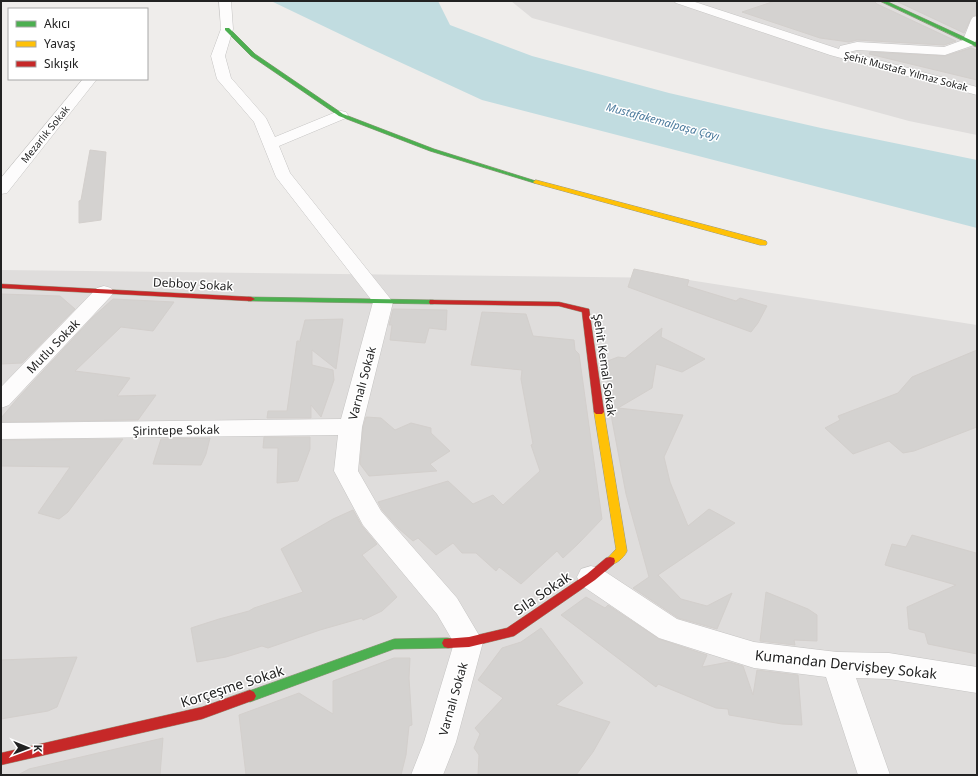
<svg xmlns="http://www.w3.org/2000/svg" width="978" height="776" font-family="'Noto Sans',sans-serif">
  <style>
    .residential { fill: #dfdddc }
    .water { fill: #c1dce0 }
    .building { fill: #d4d2d0; stroke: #d3cfcc }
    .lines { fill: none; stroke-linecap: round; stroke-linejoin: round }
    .street-casing { stroke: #c5c4c3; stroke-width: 1 }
    .fast-casing { stroke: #999983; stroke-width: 1 }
    .slow-casing { stroke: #999983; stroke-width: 1 }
    .jam-casing { stroke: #999983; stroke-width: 1 }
    .street { fill: #fdfcfc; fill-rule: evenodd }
    .fast { fill: #4caf50; fill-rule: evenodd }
    .slow { fill: #ffc107; fill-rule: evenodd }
    .jam { fill: #c62828; fill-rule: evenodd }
    .labels { text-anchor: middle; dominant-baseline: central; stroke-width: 3; stroke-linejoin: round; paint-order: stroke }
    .far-street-label { font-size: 10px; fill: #222; stroke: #fff }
    .far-water-label { font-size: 11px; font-style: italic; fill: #4c7b9d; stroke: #fff }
    .street-label { font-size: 12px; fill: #222; stroke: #fff }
    .near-street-label { font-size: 14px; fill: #222; stroke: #fff }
  </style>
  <rect width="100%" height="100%" fill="#efedeb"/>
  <g class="residential">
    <polygon points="511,1 977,1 977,135 909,121 532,18"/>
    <polygon points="1,270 676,278 977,325 977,775 1,775"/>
  </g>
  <polygon class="water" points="271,1 438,1 450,25 532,56 669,93 821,128 977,160 977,228 482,100 367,47"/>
  <g class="building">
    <polygon points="775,1 874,1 877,4 956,41 944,45 857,40 849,42 820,38 742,12"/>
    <polygon points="896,1 977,1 977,15 972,16 964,33"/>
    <polygon points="971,48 977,50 977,80 869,54 870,52 945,56"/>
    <polygon points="90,150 106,152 101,220 79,223 79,201 81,200"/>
    <polygon points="634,269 689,280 687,286 736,301 740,298 767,306 758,323 751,332 628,287"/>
    <polygon points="1,294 60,296 75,309 22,363 1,364"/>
    <polygon points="113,299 174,302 153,331 121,327 75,371 130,378 117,396 156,395 138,420 1,422 1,418 18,398 92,318"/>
    <polygon points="393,309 447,310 446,330 429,328 425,343 390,340 392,325 389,325"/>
    <polygon points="482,312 526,314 533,336 574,340 575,350 579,354 602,519 578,544 563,558 557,551 521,584 499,567 496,571 476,553 462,553 453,543 436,555 418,538 413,541 398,528 382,510 378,502 448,481 473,504 493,495 503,505 540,471 531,445 533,444 521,379 522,370 471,365"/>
    <polygon points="343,319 336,369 312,350 312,365 333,370 334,380 321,417 311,405 311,418 267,418 268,411 287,411 297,341 301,341 300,340 305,320"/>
    <polygon points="662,328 661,337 705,359 682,372 656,364 652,388 618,408 683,415 664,457 670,482 688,526 709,509 735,523 658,575 681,599 707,606 732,593 717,629 678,618 633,588 649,577 626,494 612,420 605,362 618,357 625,358"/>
    <polygon points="977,350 977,427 914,451 903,453 889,441 853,454 825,428 840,420 838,416 898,393 912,377"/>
    <polygon points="366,417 381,418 395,430 411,423 431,428 431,433 450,451 430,464 437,471 369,476 360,464 363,427"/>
    <polygon points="264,437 310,437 310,449 298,481 277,483 278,448 263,448"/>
    <polygon points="210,438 206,454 201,465 153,464 161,439"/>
    <polygon points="123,439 68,512 59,519 38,513 70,467 1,466 1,440"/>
    <polygon points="353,510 362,526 377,544 362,555 397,597 382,611 363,620 362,618 320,630 268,648 262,646 226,657 197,662 191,628 219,619 249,611 254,608 303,592 281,549 333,519"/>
    <polygon points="912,535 976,553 977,654 928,644 925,633 909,629 907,607 956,585 885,565 892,544 906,547"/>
    <polygon points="766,592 808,609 817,615 817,641 794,640 795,645 760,641"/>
    <polygon points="586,597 605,608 608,605 659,639 707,655 702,667 729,662 743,666 753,695 757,670 798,675 802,725 782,724 729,715 728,709 716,708 658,684 656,687 561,615"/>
    <polygon points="541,628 583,683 556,705 610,722 593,752 576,775 478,775 479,755 474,748 480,734 475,728 503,698 478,680 502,648 521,642"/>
    <polygon points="77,657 57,707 48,711 1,719 1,660"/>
    <polygon points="394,658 410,658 409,678 412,725 409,726 406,755 401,775 246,775 239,715 299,693 333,714 333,681"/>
    <polygon points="163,738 160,775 18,775 29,769"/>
  </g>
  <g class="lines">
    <g class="street-casing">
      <g id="street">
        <polygon points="219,1 231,1 233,29 225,56 231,78 266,118 275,137 336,112 341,111 346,112 348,115 346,118 279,146 290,173 393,302 362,427 358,471 381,511 457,598 483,642 456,742 443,775 411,775 424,742 454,643 437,614 363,525 334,471 338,435 1,439 1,423 341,419 373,302 276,177 254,122 217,79 211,56 221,29"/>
        <polygon points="674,1 692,1 839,49 840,46 857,42 944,47 963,40 971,20 973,17 977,16 977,37 974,45 945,55 857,50 849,52 977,87 977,95 830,55 676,3"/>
        <polygon points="83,79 97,79 7,193 1,194 1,178"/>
        <polygon points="104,286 111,288 114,292 111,296 9,405 1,408 1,387 97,288"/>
        <polygon points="591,566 601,569 677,619 754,642 837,652 889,653 977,667 977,693 889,679 856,678 890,775 858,775 826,677 754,668 659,638 581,585 577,577 581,569"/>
      </g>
    </g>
    <g class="fast-casing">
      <g id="fast">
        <polygon points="880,1 886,1 977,43 977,47"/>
        <polygon points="225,28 229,28 255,54 343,114 434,149 539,182 538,183 534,183 430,151 339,116 251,56 225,30"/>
        <polygon points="248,297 433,300 437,302 433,304 251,301 248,301 247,299"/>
        <polygon points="448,638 452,639 454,643 452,647 448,648 394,649 250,702 246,700 244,696 246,692 394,639"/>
      </g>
    </g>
    <g class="slow-casing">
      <g id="slow">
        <polygon points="536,180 766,241 767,243 766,245 760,245 534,183 533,182"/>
        <path d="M599,409L604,412L627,551C624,558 614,567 606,564L605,561L616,549L594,412Z"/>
      </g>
    </g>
    <g class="jam-casing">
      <g id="jam">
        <polygon points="1,284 251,297 255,299 251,301 1,288"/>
        <polygon points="430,300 559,302 589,309 604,412 602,414 596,414 594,412 582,312 559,306 433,304 430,304 429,302"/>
        <polygon points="610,557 614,558 615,561 614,564 595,580 514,636 469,647 448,648 444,647 442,643 444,639 469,637 507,628 587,574 606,558"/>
        <polygon points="250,690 254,692 256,696 254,700 202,719 1,765 1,753 202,707"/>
      </g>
    </g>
    <use href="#street" class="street"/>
    <use href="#fast" class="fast"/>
    <use href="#slow" class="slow"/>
    <use href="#jam" class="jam"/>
  </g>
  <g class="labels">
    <g class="far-street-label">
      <text transform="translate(906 71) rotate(15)">Şehit Mustafa Yılmaz Sokak</text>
      <text transform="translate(45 134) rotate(-51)">Mezarlık Sokak</text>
    </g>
    <g class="far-water-label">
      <text transform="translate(663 121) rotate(15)">Mustafakemalpaşa Çayı</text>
    </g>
    <g class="street-label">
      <text transform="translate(193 284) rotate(3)">Debboy Sokak</text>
      <text transform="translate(53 346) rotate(-46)">Mutlu Sokak</text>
      <text transform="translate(605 365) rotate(82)">Şehit Kemal Sokak</text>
      <text transform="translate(362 383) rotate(-75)">Varnalı Sokak</text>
      <text transform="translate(176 430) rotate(-1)">Şirintepe Sokak</text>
      <text transform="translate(453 699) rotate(-74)">Varnalı Sokak</text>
    </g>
    <g class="near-street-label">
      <text transform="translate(542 593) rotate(-34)">Sıla Sokak</text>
      <text transform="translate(846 664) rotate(6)">Kumandan Dervişbey Sokak</text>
      <text transform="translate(232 686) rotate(-18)">Korçeşme Sokak</text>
    </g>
  </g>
  <rect width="978" height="776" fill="none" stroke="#222222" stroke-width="4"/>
  <rect x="8" y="8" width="140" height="72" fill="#ffffff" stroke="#a7a7a7"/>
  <rect x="16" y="21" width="20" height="6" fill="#4caf50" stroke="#a7a7a7"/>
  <text x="44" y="28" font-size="12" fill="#222222">Akıcı</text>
  <rect x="16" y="41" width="20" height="6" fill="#ffc107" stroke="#a7a7a7"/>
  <text x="44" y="48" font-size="12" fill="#222222">Yavaş</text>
  <rect x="16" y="61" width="20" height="6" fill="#c62828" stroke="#a7a7a7"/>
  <text x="44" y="68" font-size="12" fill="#222222">Sıkışık</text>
  <g transform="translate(28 748) rotate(91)" stroke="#ffffff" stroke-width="3" paint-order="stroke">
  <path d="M0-3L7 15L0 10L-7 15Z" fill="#222222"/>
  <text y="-6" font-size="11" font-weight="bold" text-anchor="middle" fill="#222222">K</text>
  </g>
</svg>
